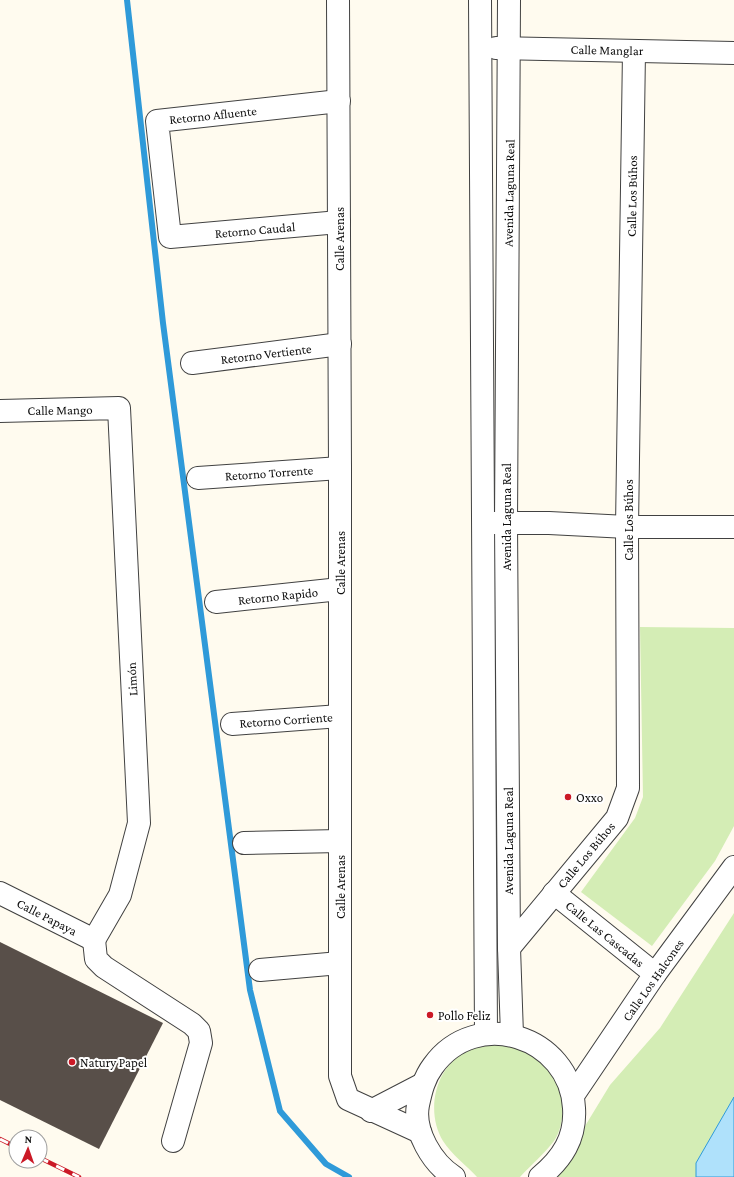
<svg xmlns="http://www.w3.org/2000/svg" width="734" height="1177" font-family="'Crimson Pro',serif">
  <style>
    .green { fill: #d4edb5 }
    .water { fill: #afe1fb; stroke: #2f9ad9 }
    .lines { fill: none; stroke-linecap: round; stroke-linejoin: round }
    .stream { stroke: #2f9ad9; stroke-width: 6 }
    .building { fill: #584f49 }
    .minor-casing { stroke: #414141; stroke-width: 24 }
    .minor { stroke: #fff; stroke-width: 22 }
    .rail-casing { stroke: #cb1926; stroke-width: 4.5 }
    .rail { stroke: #fff; stroke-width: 3; stroke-dasharray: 9; stroke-linecap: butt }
    .poi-dot { fill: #cb1926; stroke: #fff; stroke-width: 1.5 }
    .labels { text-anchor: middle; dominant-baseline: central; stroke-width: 4; stroke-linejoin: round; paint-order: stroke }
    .street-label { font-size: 13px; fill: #0e0e0e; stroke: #fff }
    .poi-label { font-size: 13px; fill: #0e0e0e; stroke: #fff; text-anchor: start }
  </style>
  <rect width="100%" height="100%" fill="#fffbef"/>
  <g class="green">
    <polygon points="640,627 734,628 734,826 715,861 652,946 581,892 635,818 643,797"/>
    <polygon points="734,913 734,1177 554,1177 610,1085 660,1028"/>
    <path d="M507,1044C521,1048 532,1052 543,1062C563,1079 569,1119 554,1141C544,1154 531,1165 520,1177H477C467,1166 451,1154 443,1141C425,1112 435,1065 468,1051C481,1045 493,1045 507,1044Z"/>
  </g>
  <polygon class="water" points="734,1097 734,1177 696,1177 696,1163"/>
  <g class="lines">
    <polyline class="stream" points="127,0 163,323 250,990 280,1111 326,1164 349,1177"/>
  </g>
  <polygon class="building" points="0,942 163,1023 99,1149 0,1100"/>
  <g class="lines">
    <g class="minor-casing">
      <g id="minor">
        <polyline points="338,0 340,468 340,1076 348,1099 420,1132"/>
        <polyline points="480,0 486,1034"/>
        <polyline points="509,0 506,523 509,948 512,1035"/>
        <polyline points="496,48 734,53"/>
        <polyline points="339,101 157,121 170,237 339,222"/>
        <polyline points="192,363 340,344"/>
        <polyline points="0,411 119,408 139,823 120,895 94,940"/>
        <polyline points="198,478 340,468"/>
        <polyline points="492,523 549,523 627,527 734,527"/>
        <polyline points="216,602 340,589"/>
        <polyline points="232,724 340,716"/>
        <polyline points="244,843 340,841"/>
        <polyline points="0,893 94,940"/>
        <polyline points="554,893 655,974"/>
        <polyline points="94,940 96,959 104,967 192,1024 199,1031 201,1043 173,1141"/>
        <polyline points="509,948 617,818 628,788 627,527 634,51"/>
        <polyline points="260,970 340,963"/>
        <polyline points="574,1094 655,974 734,867"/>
        <polyline points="371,1111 423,1084"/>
        <path d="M454,1177C432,1163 413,1131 418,1105C421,1091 424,1078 433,1066C476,1006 570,1036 574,1108C576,1138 562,1159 540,1177"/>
      </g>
    </g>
    <use href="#minor" class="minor"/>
    <g class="rail-casing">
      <g id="rail">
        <polyline points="0,1139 16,1147"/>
        <polyline points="40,1158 79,1177"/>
      </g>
    </g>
    <use href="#rail" class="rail"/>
  </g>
  <g class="poi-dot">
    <circle cx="568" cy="797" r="4"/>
    <circle cx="430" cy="1015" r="4"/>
    <circle cx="72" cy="1062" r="4"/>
  </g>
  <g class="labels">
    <g class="street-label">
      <text transform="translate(607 50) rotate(1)">Calle Manglar</text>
      <text transform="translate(213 115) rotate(-6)">Retorno Afluente</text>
      <text transform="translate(509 193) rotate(-89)">Avenida Laguna Real</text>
      <text transform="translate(632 196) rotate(-89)">Calle Los Búhos</text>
      <text transform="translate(255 230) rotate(-5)">Retorno Caudal</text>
      <text transform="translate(339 239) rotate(-90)">Calle Arenas</text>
      <text transform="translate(266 354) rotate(-7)">Retorno Vertiente</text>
      <text transform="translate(60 410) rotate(-1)">Calle Mango</text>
      <text transform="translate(269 473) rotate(-4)">Retorno Torrente</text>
      <text transform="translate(506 517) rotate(-90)">Avenida Laguna Real</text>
      <text transform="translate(628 520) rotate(-90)">Calle Los Búhos</text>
      <text transform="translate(340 563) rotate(-90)">Calle Arenas</text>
      <text transform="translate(278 596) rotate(-6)">Retorno Rapido</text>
      <text transform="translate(132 679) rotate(-93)">Limón</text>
      <text transform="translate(286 720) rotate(-4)">Retorno Corriente</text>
      <text transform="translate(508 841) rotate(-90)">Avenida Laguna Real</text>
      <text transform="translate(586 855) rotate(-50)">Calle Los Búhos</text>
      <text transform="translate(340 887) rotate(-90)">Calle Arenas</text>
      <text transform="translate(47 917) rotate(27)">Calle Papaya</text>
      <text transform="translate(605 934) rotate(39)">Calle Las Cascadas</text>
      <text transform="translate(653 980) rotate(-55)">Calle Los Halcones</text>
    </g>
    <g class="poi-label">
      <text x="576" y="797">Oxxo</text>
      <text x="438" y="1015">Pollo Feliz</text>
      <text x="80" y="1062">Natury Papel</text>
    </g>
  </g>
  <g transform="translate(28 1149) rotate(2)"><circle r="19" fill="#ffffff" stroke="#9f9f9f"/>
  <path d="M0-3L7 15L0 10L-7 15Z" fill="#cb1926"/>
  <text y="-6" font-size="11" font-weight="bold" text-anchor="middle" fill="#0e0e0e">N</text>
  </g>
</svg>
